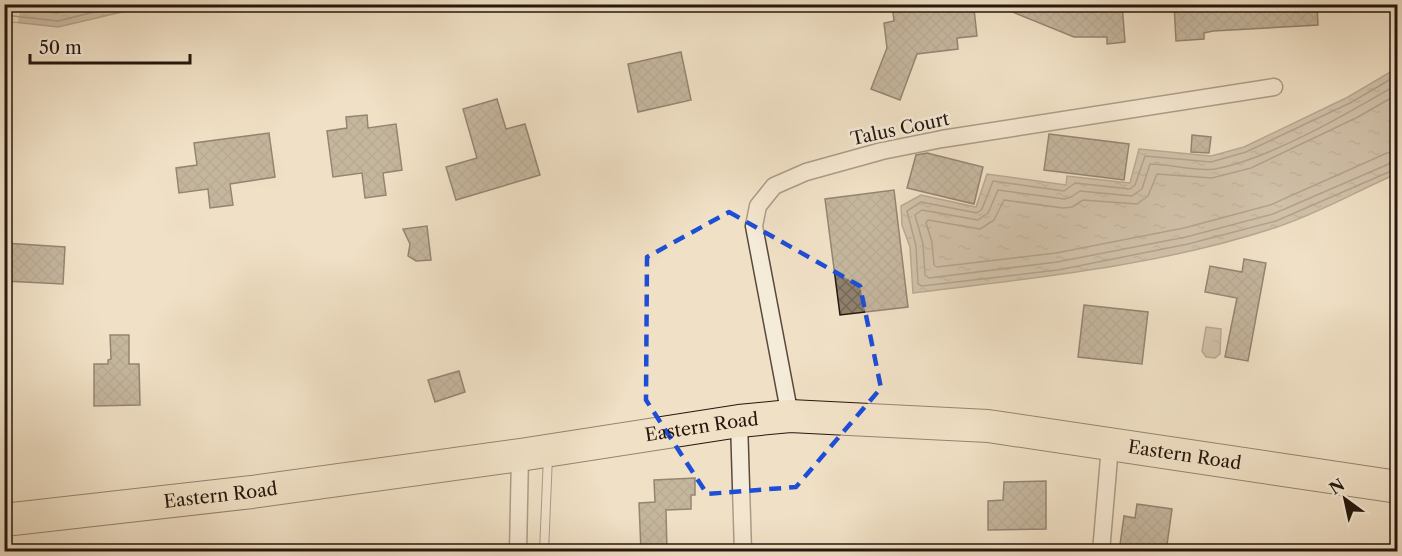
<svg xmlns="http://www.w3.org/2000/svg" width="1402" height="556" font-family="'Libre Caslon Text',serif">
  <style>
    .water { fill: url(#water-ripples); stroke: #756757; stroke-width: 1.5 }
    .pier { fill: #f0e0c5 }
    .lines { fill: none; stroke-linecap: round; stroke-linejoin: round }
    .shore { stroke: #685a4a; stroke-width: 1.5 }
    .building { fill: url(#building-cross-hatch); stroke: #25170e; stroke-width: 1.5 }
    .lane-casing { stroke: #58493c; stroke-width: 10 }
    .street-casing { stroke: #58493c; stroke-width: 19 }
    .highway-casing { stroke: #25170e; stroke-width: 34 }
    .lane { stroke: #f5ebd9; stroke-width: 8 }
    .street { stroke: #f5ebd9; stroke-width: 16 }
    .highway { stroke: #f0e0c5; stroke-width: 32 }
    .marked { fill: none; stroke: #1d4ed8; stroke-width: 4.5; stroke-dasharray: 12 8; stroke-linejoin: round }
    .labels { text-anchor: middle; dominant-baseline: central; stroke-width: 5; stroke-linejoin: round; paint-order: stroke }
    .street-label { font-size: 18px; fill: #25170e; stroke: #f5ebd9 }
  </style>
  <defs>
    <pattern id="water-ripples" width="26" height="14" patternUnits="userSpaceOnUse" patternTransform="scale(1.5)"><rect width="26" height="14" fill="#ab9c87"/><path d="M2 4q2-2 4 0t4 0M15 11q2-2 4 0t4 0" fill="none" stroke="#8b7e6d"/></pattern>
    <pattern id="building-cross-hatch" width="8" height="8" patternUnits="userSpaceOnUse" patternTransform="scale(1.5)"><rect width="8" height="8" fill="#8f806d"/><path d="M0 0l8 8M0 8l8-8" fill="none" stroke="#756858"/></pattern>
  </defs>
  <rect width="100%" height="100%" fill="#f0e0c5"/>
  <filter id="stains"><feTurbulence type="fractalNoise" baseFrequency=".00333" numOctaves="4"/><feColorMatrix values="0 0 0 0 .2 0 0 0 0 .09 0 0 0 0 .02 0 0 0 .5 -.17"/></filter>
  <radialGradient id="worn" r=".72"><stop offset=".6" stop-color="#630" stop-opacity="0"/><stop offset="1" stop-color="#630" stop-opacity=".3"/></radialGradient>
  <g class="water">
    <polygon points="5,5 152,5 58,27 5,21"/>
    <path d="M1397,68L1398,172L1394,175C1355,192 1317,214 1277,227C1160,266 1034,278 913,293L910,247L902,225L901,206L921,195L976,207L987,174L1066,185L1067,176L1130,183L1139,149L1211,156L1244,147L1348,97Z"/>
    <polygon points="1206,327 1221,329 1220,354 1215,358 1206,357 1202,351"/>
  </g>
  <polygon class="pier" points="7,5 21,5 18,22 5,21"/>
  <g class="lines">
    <g class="shore">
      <polyline points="4,7 57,13 94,4"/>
      <polyline points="4,15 58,21 126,4"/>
      <polyline points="1398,75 1350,103 1246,152 1211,162 1145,156 1135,185 1130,189 1075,183 1064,191 993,181 982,209 977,213 921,202 907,211 916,246 918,284 922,286 1058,270 1188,244 1276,221 1398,168"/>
      <path d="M1398,84C1348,113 1270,159 1215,169C1195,172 1171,164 1150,164L1142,189L1132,196L1080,191L1071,197L1064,199L998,190L988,213L978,220L922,210L915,215L923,244L925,275L929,278L1057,262L1186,237L1273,214L1398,160"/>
      <polyline points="1398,94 1358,117 1251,168 1212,178 1157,174 1148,196 1137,204 1083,200 1072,207 1063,208 1004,200 994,220 980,229 928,220 926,223 932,242 934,265 937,267 1056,253 1184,228 1270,205 1387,153 1398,151"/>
    </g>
  </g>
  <g class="building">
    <polygon points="892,4 948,5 949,12 974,9 977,36 957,38 958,49 917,54 900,100 871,89 887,48 884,23 894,21"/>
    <polygon points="1045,4 1122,4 1125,42 1107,44 1107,37 1074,37 1005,9"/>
    <polygon points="1174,4 1317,4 1318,25 1213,31 1204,33 1204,39 1176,41"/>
    <polygon points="681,52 691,100 638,112 628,64"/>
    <polygon points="497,99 506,129 525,124 540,175 456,200 446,167 477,158 463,109"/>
    <polygon points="367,115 368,128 396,124 402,170 383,173 386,195 365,198 362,173 333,177 327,131 347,128 346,117"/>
    <polygon points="269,133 275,177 230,184 233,205 210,208 208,189 179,193 176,168 197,165 194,143"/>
    <polygon points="1049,134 1129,144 1124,180 1044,170"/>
    <polygon points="1192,135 1211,137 1209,153 1191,152"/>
    <polygon points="927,153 983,167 974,204 907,188 916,155"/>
    <polygon points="894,190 908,307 840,315 825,199"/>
    <polygon points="427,226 431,260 416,261 408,256 410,244 403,229"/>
    <polygon points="4,243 65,247 63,284 4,281"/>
    <polygon points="1244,259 1266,263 1248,361 1225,357 1237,298 1205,292 1210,266 1242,272"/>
    <polygon points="1084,305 1148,312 1142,364 1078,357"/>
    <polygon points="110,335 129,335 129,364 139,364 140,405 94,406 94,364 108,364 108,360 111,359"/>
    <polygon points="459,371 465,392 435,402 428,380"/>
    <polygon points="695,478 695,495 691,495 691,509 666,510 667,552 641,552 639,503 655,502 654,480"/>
    <polygon points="1046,481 1046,529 988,530 988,501 1003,500 1004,482"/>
    <polygon points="1137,504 1172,509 1166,552 1119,552 1124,516 1135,518"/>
  </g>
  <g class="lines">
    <g class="lane-casing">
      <polyline id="lane" points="544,552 548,456"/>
    </g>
    <g class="street-casing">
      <g id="street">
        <polyline points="790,416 754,226 758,206 774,186 806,172 882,151 942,139 1274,87"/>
        <polyline points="739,421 743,552"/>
        <polyline points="518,552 520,455"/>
        <polyline points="1101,552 1110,446"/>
      </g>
    </g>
    <g class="highway-casing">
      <g id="highway">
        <path id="s1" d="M4,520L252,492L520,455L739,421L790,416L988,426L1398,487"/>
      </g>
    </g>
    <use href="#lane" class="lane"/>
    <use href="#street" class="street"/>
    <use href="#highway" class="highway"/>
  </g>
  <path d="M0 0H1402V556H0ZM729,212L860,286L881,388L796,487L707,494L646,400L647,257Z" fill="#f0e0c5" fill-opacity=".55" fill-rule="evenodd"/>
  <path class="marked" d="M729,212L860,286L881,388L796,487L707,494L646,400L647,257Z"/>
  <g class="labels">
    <g class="street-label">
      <text transform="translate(900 129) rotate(-12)">Talus Court</text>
      <text stroke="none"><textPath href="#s1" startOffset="704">Eastern Road</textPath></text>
      <text stroke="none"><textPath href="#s1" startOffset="1190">Eastern Road</textPath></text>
      <text stroke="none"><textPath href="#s1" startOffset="218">Eastern Road</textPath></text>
    </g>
  </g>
  <rect width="1402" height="556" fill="none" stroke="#f0e0c5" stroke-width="24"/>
  <rect x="6" y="6" width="1390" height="544" fill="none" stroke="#25170e" stroke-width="3"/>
  <rect x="12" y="12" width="1378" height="532" fill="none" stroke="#25170e" stroke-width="1.5"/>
  <g transform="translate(1345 499) rotate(327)" stroke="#f5ebd9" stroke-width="4.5" paint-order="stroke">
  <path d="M0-4.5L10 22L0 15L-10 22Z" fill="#25170e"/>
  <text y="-9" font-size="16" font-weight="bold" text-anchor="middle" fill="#25170e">N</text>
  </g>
  <path d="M30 54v9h160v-9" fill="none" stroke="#25170e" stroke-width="3"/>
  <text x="39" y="54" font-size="18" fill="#25170e" stroke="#f5ebd9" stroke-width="4.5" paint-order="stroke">50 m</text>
  <rect width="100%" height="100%" filter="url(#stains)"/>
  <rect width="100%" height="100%" fill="url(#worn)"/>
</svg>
